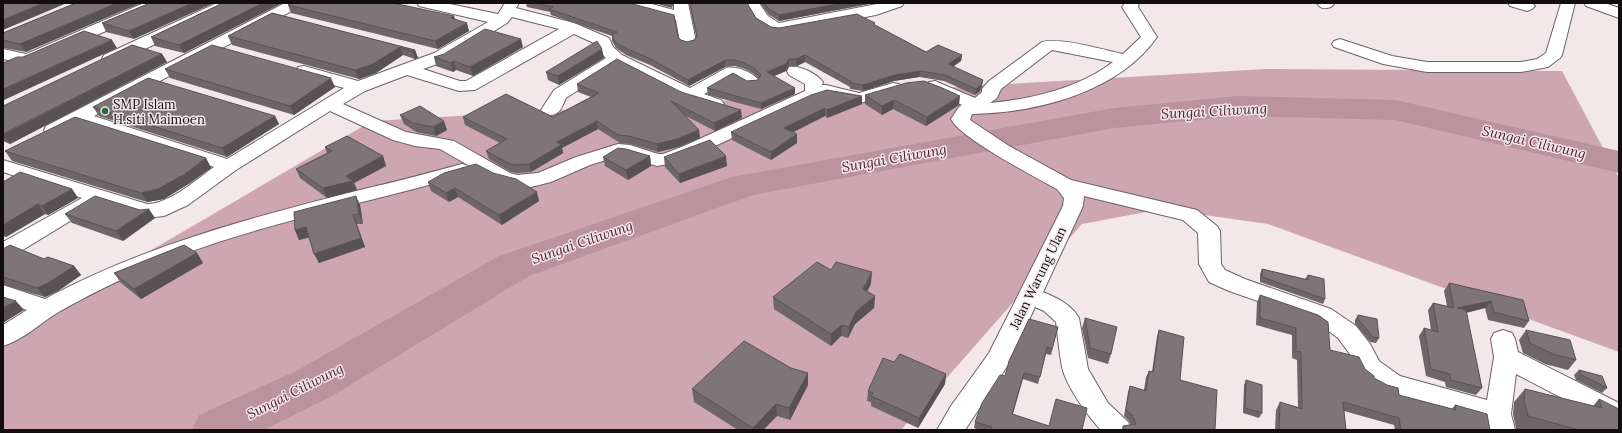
<svg xmlns="http://www.w3.org/2000/svg" width="1622" height="433" font-family="Lora,serif">
  <style>
    .forest { fill: #cda6b1 }
    .lines { fill: none; stroke-linecap: round; stroke-linejoin: round }
    .river { fill: #ba939f; fill-rule: evenodd }
    .minor-casing { stroke: #6c6265; stroke-width: 2 }
    .minor { fill: #fff; fill-rule: evenodd }
    .wall { fill: #6d6567 }
    .shaded-wall { fill: #595254 }
    .building { fill: #7f7578; stroke: #595254 }
    .poi-dot { fill: #276c38; stroke: #f3e7ea; stroke-width: 1.5 }
    .labels { text-anchor: middle; dominant-baseline: central; stroke-width: 3; stroke-linejoin: round; paint-order: stroke }
    .poi-label { font-size: 13px; fill: #120e0f; stroke: #f3e7ea; text-anchor: start }
    .street-label { font-size: 13px; fill: #120e0f; stroke: #f3e7ea }
    .water-label { font-size: 14px; font-style: italic; fill: #542134; stroke: #f3e7ea }
  </style>
  <rect width="100%" height="100%" fill="#f3e7ea"/>
  <polygon class="forest" points="1266,69 1562,71 1619,178 1619,352 1268,224 1162,209 1082,224 901,430 3,430 3,337 372,121"/>
  <g class="lines">
    <polygon class="river" points="1238,96 1395,100 1619,151 1619,173 1395,120 1238,116 1114,128 753,195 529,276 332,396 264,430 192,430 199,415 298,370 499,256 732,177 1114,108"/>
    <g class="minor-casing">
      <g id="minor">
        <polygon points="144,3 164,3 162,6 34,63 28,64 3,59 3,49 26,54"/>
        <polygon points="217,3 236,3 234,6 116,63 110,64 104,63 102,59 104,55"/>
        <path d="M285,3H303L301,6L94,116L227,159L344,88L298,75L296,71L298,67L304,66L358,81L434,53L488,22L419,6L417,3H445L498,14L505,3H519L516,8L574,23L609,38L613,47L622,55L690,88L726,68C737,66 753,72 760,82L757,86C747,88 742,83 733,78L704,94L721,100L724,104L721,108C699,113 641,75 617,65L566,98C561,109 559,118 544,114L541,110L554,90L606,58L597,49L596,44L574,34L475,90L459,91L407,75L365,91L343,104L406,132L454,141L510,173L517,175L538,173L576,157L618,144L630,145L658,154H663L684,146L805,91V84L789,75L787,71L789,67C800,65 816,73 823,82L822,85H826L859,93L893,83L899,84L902,88L899,92L860,103L824,95L698,154L673,163L657,166L628,157L619,156L590,165L551,182L531,187H516L496,181L440,149L415,146L393,140L330,111L236,170L188,205L164,216L146,218L100,203L11,257L3,259V242L82,198L3,172V160L147,204C169,204 196,180 214,167L80,123C69,129 59,137 46,134L44,130L46,126ZM512,17L559,29L466,81H460L423,69L446,61L507,23Z"/>
        <polygon points="623,3 648,3 674,10 674,3 688,3 696,42 694,45 688,47 682,45 680,42 676,20 625,6"/>
        <path d="M745,3H759L768,16L779,23L882,3H904L902,6L876,15L779,33C759,29 754,20 745,3Z"/>
        <path d="M1125,3H1139L1138,7L1157,37C1119,92 1036,113 972,114L970,120L1009,146L1071,180L1197,210L1217,226L1220,231L1221,264L1225,270L1245,279L1331,309L1356,326L1370,344L1379,361L1400,376L1487,400L1494,357L1491,339L1494,333L1503,330L1512,333L1515,339L1518,352L1619,403V426L1610,423L1516,374L1511,414L1515,430H1487L1486,421L1383,391L1361,375L1352,357L1338,338L1315,321L1229,291L1209,282L1199,264L1198,233L1183,220L1084,196L1083,206L1043,292C1057,298 1071,304 1079,318L1088,369L1108,403L1128,422L1132,430H1101C1088,416 1066,386 1062,367C1059,352 1058,337 1056,322L1044,311L1035,307L1008,365L965,430H937L951,406L989,353L1063,206L1064,198L1057,189C1035,177 960,138 951,119L959,107L962,105L929,90L926,86L929,82L935,81L975,98L982,92V89L989,81L1042,42C1061,37 1103,50 1123,54L1141,37L1122,7ZM1052,50L1113,62C1079,88 1032,99 990,103L997,98L1001,89Z"/>
        <path d="M1317,3H1333L1334,4L1331,7C1325,9 1320,9 1317,3Z"/>
        <polygon points="1508,3 1532,3 1535,6 1532,9 1527,11 1510,6"/>
        <polygon points="1561,3 1575,3 1562,55 1560,58 1548,67 1521,72 1427,72 1383,64 1334,47 1332,44 1334,41 1340,39 1392,56 1427,62 1521,62 1537,59 1546,53"/>
        <polygon points="1584,3 1605,3 1619,8 1619,18 1586,6"/>
        <path d="M462,164L469,166L472,170L469,174C364,204 256,224 155,265C121,279 88,295 57,313C39,324 23,340 3,346V325L27,310L3,302V285L45,299C147,244 257,216 368,188C400,181 431,172 462,164Z"/>
      </g>
    </g>
    <use href="#minor" class="minor"/>
  </g>
  <g class="wall">
    <polygon points="76,3 26,52 3,48 3,33"/>
    <polygon points="150,3 134,39 106,32 102,23"/>
    <polygon points="223,3 282,3 184,53 155,46 151,37"/>
    <polygon points="526,3 629,3 678,37 681,40 687,42 694,40 696,36 689,3 747,3 756,18 771,27 779,28 875,25 926,52 962,55 961,61 953,67 983,80 982,87 980,91 975,95 944,81 919,77 894,81 863,91 850,89 850,87 805,62 797,66 789,66 786,71 774,76 795,94 761,109 708,95 707,88 747,81 758,80 759,79 754,74 745,69 735,66 725,67 689,86 650,65 626,55 616,48 612,41 612,36 551,15 550,12 527,7"/>
    <polygon points="654,3 674,3 672,8"/>
    <polygon points="760,3 874,3 779,21 769,15"/>
    <polygon points="288,5 454,16 455,20 469,31 438,49 291,13"/>
    <polygon points="272,13 415,50 418,58 415,59 403,55 376,73 359,79 232,45 228,36"/>
    <polygon points="523,47 473,76 456,70 453,72 436,66 434,57"/>
    <polygon points="162,54 167,62 10,144 3,141 3,106"/>
    <polygon points="604,58 559,85 548,80 546,72"/>
    <polygon points="165,69 335,87 294,115 170,78"/>
    <polygon points="577,84 681,92 742,118 715,131 686,116 700,138 678,147 658,152 630,144 620,143 598,129 562,148 563,153 531,172 517,173 511,172 489,159 486,151 500,143 465,125 463,117 553,117 591,97 578,92"/>
    <polygon points="865,95 959,105 926,126 893,109 882,115 865,104"/>
    <polygon points="862,96 862,104 827,118 825,116 792,132 797,134 797,143 771,160 732,140 731,132"/>
    <polygon points="93,107 275,116 279,124 227,157 99,116"/>
    <polygon points="400,115 447,130 436,136 416,132 404,124"/>
    <polygon points="325,147 383,156 386,166 354,183 357,190 327,198 300,178 296,169 327,153"/>
    <polygon points="5,151 206,158 211,168 190,183 164,199 147,202 12,161"/>
    <polygon points="650,156 651,166 628,180 605,166 603,157"/>
    <polygon points="664,157 727,166 680,183 665,167"/>
    <polygon points="3,182 72,189 78,198 48,215 45,214 6,237 3,236"/>
    <polygon points="428,182 539,201 502,225 458,197 449,202 431,191"/>
    <polygon points="360,205 363,224 357,224 365,247 319,263 309,237 299,240 295,230"/>
    <polygon points="65,214 155,218 123,241 72,223"/>
    <polygon points="3,249 74,266 81,275 58,291 45,297 3,285"/>
    <polygon points="197,253 203,263 141,299 121,283 114,273"/>
    <polygon points="1262,269 1305,279 1308,275 1325,299 1323,304 1260,282 1260,274"/>
    <polygon points="831,270 871,284 867,291 875,296 874,308 855,324 848,338 841,336 831,346 774,309 773,297"/>
    <polygon points="1449,283 1523,300 1529,321 1524,328 1488,320 1485,308 1466,313 1482,388 1476,395 1446,387 1445,382 1426,376 1419,336 1424,328 1431,330 1428,310 1433,303 1447,306 1444,291"/>
    <polygon points="1260,295 1330,350 1365,369 1374,378 1399,395 1452,409 1455,405 1490,430 1395,430 1394,425 1344,411 1346,430 1275,430 1276,410 1280,402 1298,407 1297,360 1292,358 1292,335 1256,325 1257,302"/>
    <polygon points="1358,315 1379,338 1376,343 1370,342 1355,324 1355,320"/>
    <polygon points="1085,318 1111,354 1108,364 1088,358 1082,328"/>
    <polygon points="1058,327 1051,355 1046,354 1038,384 1023,379 1013,414 1048,426 1082,430 979,430 974,428 975,422 1005,376"/>
    <polygon points="1159,330 1180,380 1215,430 1122,430 1123,426 1131,425 1129,421 1124,416 1128,392 1130,386 1144,390 1146,377 1149,371 1152,372 1157,336"/>
    <polygon points="1526,330 1576,360 1568,370 1545,364 1523,353 1519,340"/>
    <polygon points="894,362 946,374 945,384 918,428 871,406 871,402 867,401 868,391"/>
    <polygon points="1579,370 1607,388 1602,393 1576,380 1574,375"/>
    <polygon points="1246,380 1262,413 1259,418 1243,413 1244,385"/>
    <polygon points="808,385 790,420 777,416 763,430 738,430 694,402 692,389"/>
    <polygon points="1525,389 1593,406 1599,399 1619,430 1519,430 1516,429 1513,414 1514,402"/>
  </g>
  <g class="shaded-wall">
    <polygon points="43,3 67,3 3,30 3,20"/>
    <polygon points="117,3 141,3 26,52 20,44"/>
    <polygon points="192,3 214,3 134,39 129,31"/>
    <polygon points="263,3 282,3 184,53 179,45"/>
    <polygon points="843,3 874,3 779,21 779,15"/>
    <polygon points="454,16 456,24 451,18"/>
    <polygon points="467,23 469,31 438,49 435,41"/>
    <polygon points="521,39 523,47 473,76 470,67"/>
    <polygon points="112,40 117,48 4,100 3,99 3,89"/>
    <polygon points="400,47 403,55 376,73 359,79 355,70"/>
    <polygon points="602,49 604,58 559,85 558,76"/>
    <polygon points="415,50 418,58 415,59 412,51"/>
    <polygon points="162,54 167,62 10,144 3,135"/>
    <polygon points="805,55 805,62 797,66 796,59"/>
    <polygon points="962,55 961,61 947,70 948,64"/>
    <polygon points="789,59 789,66 786,71 767,79 767,72"/>
    <polygon points="725,60 725,67 689,86 688,80"/>
    <polygon points="453,61 456,70 453,72 451,63"/>
    <polygon points="920,71 919,77 894,81 863,91 863,85 895,75"/>
    <polygon points="331,78 335,87 294,115 290,106"/>
    <polygon points="983,80 980,91 975,95 976,89"/>
    <polygon points="795,88 795,94 761,109 761,103"/>
    <polygon points="862,96 862,104 827,118 827,110"/>
    <polygon points="960,96 959,105 926,126 927,117"/>
    <polygon points="894,100 893,109 882,115 882,106"/>
    <polygon points="825,108 825,116 784,137 784,128"/>
    <polygon points="741,110 742,118 715,131 714,123"/>
    <polygon points="275,116 279,124 227,157 222,148"/>
    <polygon points="444,121 447,130 436,136 433,127"/>
    <polygon points="597,121 598,129 562,148 563,153 531,172 529,164 557,142"/>
    <polygon points="699,130 700,138 678,147 658,152 657,144"/>
    <polygon points="797,134 797,143 771,160 771,152"/>
    <polygon points="383,156 386,166 354,183 357,190 327,198 323,188"/>
    <polygon points="650,156 651,166 628,180 626,170"/>
    <polygon points="726,156 727,166 680,183 679,174"/>
    <polygon points="206,158 211,168 190,183 164,199 147,202 141,193"/>
    <polygon points="455,188 458,197 449,202 446,193"/>
    <polygon points="72,189 78,198 48,215 42,206"/>
    <polygon points="537,192 539,201 502,225 499,215"/>
    <polygon points="356,196 360,205 363,224 359,214"/>
    <polygon points="38,204 45,214 6,237 3,233 3,225"/>
    <polygon points="149,209 155,218 123,241 116,231"/>
    <polygon points="353,215 365,247 319,263 314,254"/>
    <polygon points="306,227 311,237 299,240 295,230"/>
    <polygon points="197,253 203,263 141,299 134,289"/>
    <polygon points="74,266 81,275 58,291 45,297 37,288"/>
    <polygon points="872,272 871,284 862,301 863,289"/>
    <polygon points="875,296 874,308 855,324 848,338 849,327 856,312"/>
    <polygon points="16,301 24,310 3,323 3,308"/>
    <polygon points="1491,301 1485,308 1452,316 1457,308"/>
    <polygon points="842,325 841,336 831,346 831,334"/>
    <polygon points="808,373 808,385 790,420 789,408"/>
    <polygon points="946,374 945,384 918,428 919,418"/>
    <polygon points="776,404 777,416 763,430 753,430 753,428"/>
  </g>
  <g class="building">
    <polygon points="5,3 43,3 3,20 3,4"/>
    <polygon points="76,3 117,3 20,44 3,40 3,33"/>
    <polygon points="150,3 192,3 129,31 102,23"/>
    <polygon points="223,3 263,3 179,45 151,37"/>
    <polygon points="292,3 393,3 454,16 451,18 467,23 435,41 288,5"/>
    <polygon points="534,3 629,3 674,15 678,37 681,40 687,42 694,40 697,36 690,3 747,3 756,18 771,27 779,28 857,14 875,23 873,24 926,52 938,45 962,55 948,64 983,80 981,85 976,89 945,75 920,71 895,75 863,85 850,83 852,82 805,55 796,59 789,59 786,64 767,72 795,88 761,103 707,88 733,73 747,81 758,80 761,75 754,68 745,63 735,60 725,60 688,80 649,58 625,48 615,42 612,35 617,32 549,9 553,7"/>
    <polygon points="764,3 843,3 779,15 769,9"/>
    <polygon points="272,13 415,50 412,51 400,47 373,64 355,70 228,36"/>
    <polygon points="485,29 521,39 470,67 453,61 451,63 434,57 444,54"/>
    <polygon points="84,31 112,40 3,89 3,63 17,57 23,57"/>
    <polygon points="597,41 602,49 558,76 546,72"/>
    <polygon points="132,45 162,54 3,134 3,106"/>
    <polygon points="212,45 331,78 290,106 165,69"/>
    <polygon points="617,59 681,92 741,110 714,123 671,101 699,130 677,139 657,144 629,136 618,135 597,121 557,142 561,145 529,164 515,165 508,163 486,151 507,139 463,117 506,94 553,117 599,93 577,84"/>
    <polygon points="148,78 275,116 222,148 93,107"/>
    <polygon points="924,81 940,87 960,96 927,117 894,100 882,106 865,95 906,83"/>
    <polygon points="827,90 862,96 827,110 825,108 784,128 797,134 771,152 731,132 811,95"/>
    <polygon points="420,106 444,121 433,127 413,123 400,115"/>
    <polygon points="75,117 206,158 185,174 158,189 141,193 5,151"/>
    <polygon points="347,136 383,156 346,176 353,181 323,188 296,169 332,151 325,147"/>
    <polygon points="710,140 726,156 679,174 664,157"/>
    <polygon points="618,148 626,149 650,156 626,170 603,157"/>
    <polygon points="476,164 493,173 516,179 537,192 499,215 455,188 446,193 428,182 444,173"/>
    <polygon points="20,172 72,189 42,206 38,204 3,225 3,182"/>
    <polygon points="95,196 140,210 149,209 116,231 65,214"/>
    <polygon points="356,196 359,214 353,215 361,238 314,254 306,227 295,230 294,212"/>
    <polygon points="10,245 44,259 48,257 74,266 50,282 37,288 3,277 3,249"/>
    <polygon points="184,245 197,253 134,289 114,273"/>
    <polygon points="817,262 831,270 836,262 872,272 863,289 875,296 856,312 849,327 842,325 831,334 773,297"/>
    <polygon points="1262,269 1308,280 1308,275 1324,279 1325,299 1262,277"/>
    <polygon points="1449,283 1523,300 1529,321 1494,312 1491,301 1457,308 1466,310 1482,388 1451,380 1450,374 1431,369 1424,328 1438,332 1433,303 1454,308"/>
    <polygon points="1260,295 1318,315 1328,322 1330,350 1359,357 1365,369 1374,376 1374,378 1387,385 1398,388 1399,395 1456,410 1455,405 1487,414 1490,430 1401,430 1399,418 1343,402 1346,430 1279,430 1280,402 1302,409 1301,352 1296,351 1296,328 1260,318"/>
    <polygon points="3,297 16,301 3,308"/>
    <polygon points="1358,315 1377,319 1379,338 1373,337 1358,319"/>
    <polygon points="1085,318 1117,327 1111,354 1090,348"/>
    <polygon points="1029,319 1058,327 1052,349 1047,347 1040,377 1024,373 1012,414 1049,426 1056,399 1087,408 1082,430 991,430 992,427 975,422 982,403 1000,375 1005,376 1009,361"/>
    <polygon points="1159,330 1184,337 1180,380 1217,390 1215,430 1123,430 1123,426 1136,424 1132,415 1126,410 1130,386 1146,391 1149,371 1153,372"/>
    <polygon points="1526,330 1570,340 1576,360 1553,354 1530,343"/>
    <polygon points="744,341 791,368 808,373 789,408 776,404 753,428 692,389"/>
    <polygon points="900,354 946,374 919,418 871,396 873,393 868,391 883,358 894,362"/>
    <polygon points="1579,370 1602,376 1607,388 1580,374"/>
    <polygon points="1246,380 1262,385 1262,413 1245,408"/>
    <polygon points="1525,389 1602,408 1599,399 1619,409 1619,430 1579,430 1528,416 1524,400"/>
  </g>
  <circle class="poi-dot" cx="105" cy="111" r="4"/>
  <g class="labels">
    <g class="poi-label">
      <text x="113" y="104">SMP Islam<tspan x="113" dy="15">H.siti Maimoen</tspan></text>
    </g>
    <g class="street-label">
      <text transform="translate(1038 278) rotate(-64)">Jalan Warung Ulan</text>
    </g>
    <g class="water-label">
      <text transform="translate(1214 111) rotate(-3)">Sungai Ciliwung</text>
      <text transform="translate(1534 142) rotate(13)">Sungai Ciliwung</text>
      <text transform="translate(894 158) rotate(-10)">Sungai Ciliwung</text>
      <text transform="translate(582 242) rotate(-19)">Sungai Ciliwung</text>
      <text transform="translate(295 391) rotate(-27)">Sungai Ciliwung</text>
    </g>
  </g>
  <rect width="1622" height="433" fill="none" stroke="#120e0f" stroke-width="8"/>
</svg>
